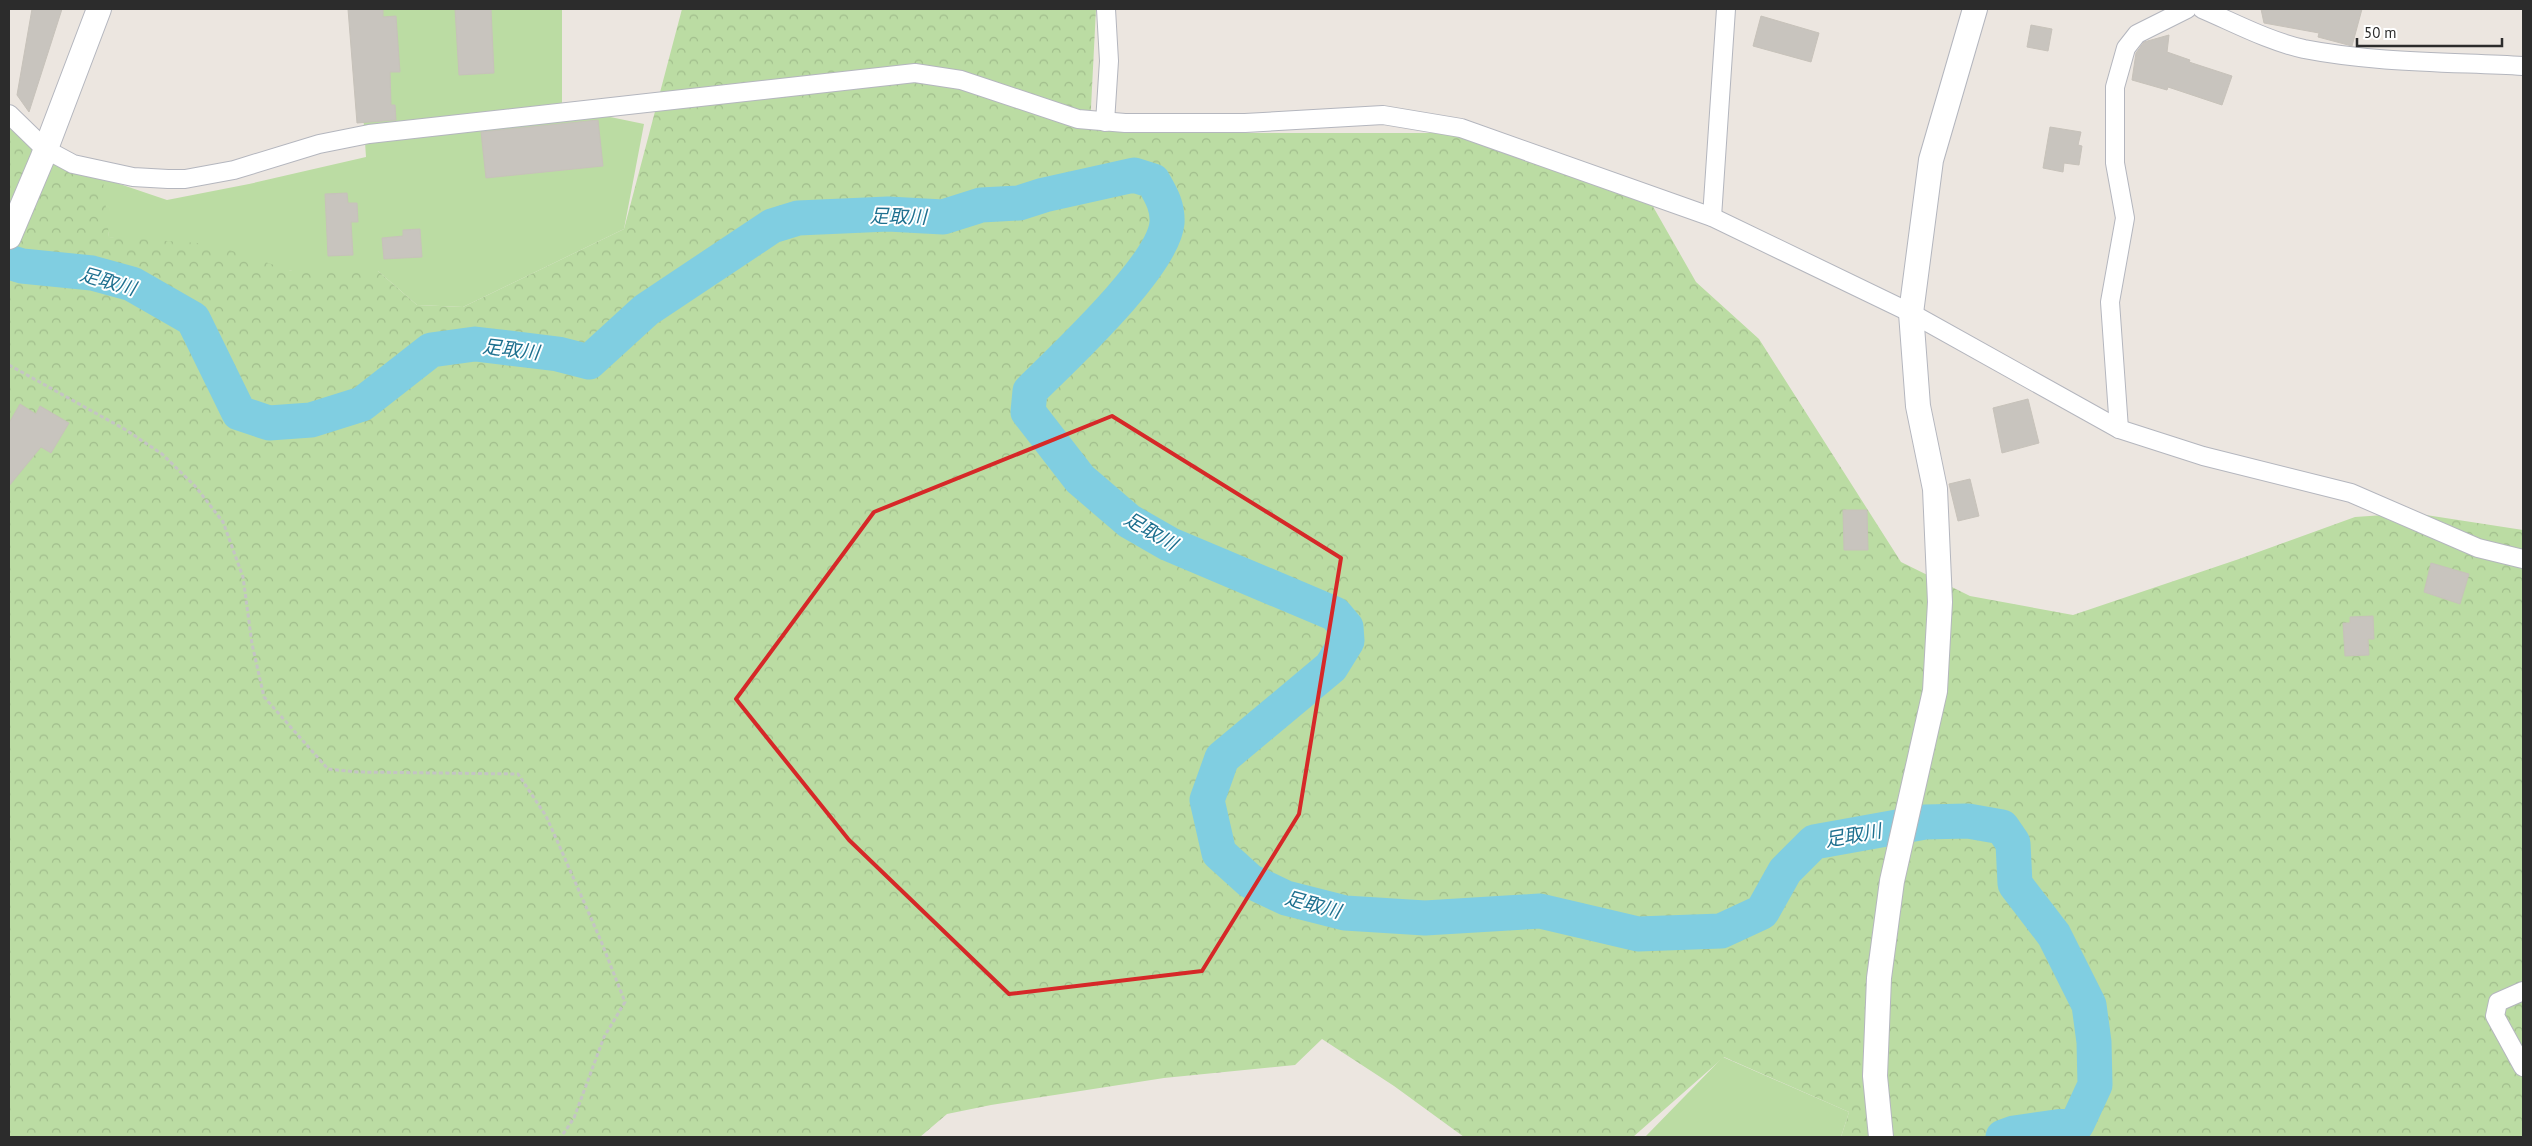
<svg xmlns="http://www.w3.org/2000/svg" width="2532" height="1146" font-family="'PT Sans','Noto Sans JP',sans-serif">
  <style>
    .grass { fill: #bbdca3 }
    .forest { fill: url(#forest-crowns) }
    .lines { fill: none; stroke-linecap: round; stroke-linejoin: round }
    .river { stroke: #80cee1; stroke-width: 35 }
    .building { fill: #c8c4be; stroke: #c7c2ba }
    .street-casing { stroke: #b4b6be; stroke-width: 20 }
    .secondary-casing { stroke: #b4b6be; stroke-width: 26 }
    .path { stroke: #c4c4c4; stroke-width: 3; stroke-dasharray: 4 2.5; stroke-linecap: butt }
    .street { stroke: #fff; stroke-width: 18 }
    .secondary { stroke: #fff; stroke-width: 24 }
    .marked { fill: none; stroke: #d62828; stroke-width: 4; stroke-linejoin: round }
    .labels { text-anchor: middle; dominant-baseline: central; stroke-width: 4; stroke-linejoin: round; paint-order: stroke }
    .water-label { font-size: 19px; font-style: italic; fill: #1e708f; stroke: #fff }
  </style>
  <defs>
    <pattern id="forest-crowns" width="20" height="18" patternUnits="userSpaceOnUse" patternTransform="scale(1.25)"><rect width="20" height="18" fill="#bbdca3"/><path d="M2 6a3 3 0 1 1 6 0M12 15a3 3 0 1 1 6 0" fill="none" stroke="#a1bd8c"/></pattern>
  </defs>
  <rect width="100%" height="100%" fill="#ece6e0"/>
  <g class="grass">
    <polygon points="356,9 562,9 562,107 644,124 624,229 463,307 417,305 378,271 292,271 109,237 99,177 167,200 249,184 366,157"/>
    <polygon points="1723,1057 1849,1112 1841,1137 1645,1137"/>
  </g>
  <polygon class="forest" points="682,9 1096,9 1090,127 1228,133 1447,133 1651,203 1696,282 1759,339 1901,562 1970,596 2073,615 2239,559 2355,517 2413,513 2523,530 2523,1137 1841,1137 1849,1112 1724,1057 1633,1137 1464,1137 1394,1086 1322,1039 1295,1065 1164,1078 991,1105 947,1114 920,1137 9,1137 9,111 103,180 109,237 212,244 292,271 378,271 417,305 463,307 624,229"/>
  <g class="lines">
    <path class="river" d="M9,262L22,266L92,273L132,284L193,319L239,413L269,423L311,420L362,404L431,350L475,344L558,354L589,362L646,310L772,226L798,218L888,214L943,217L981,205L1019,203L1044,195L1134,175L1153,181C1161,195 1168,206 1167,223C1163,266 1062,359 1030,391L1028,412L1080,479L1129,521L1169,544L1335,614L1346,627L1347,641L1331,667L1222,758L1207,800L1219,853L1250,881L1286,898L1345,913L1425,918L1540,911L1638,934L1721,931L1762,912L1785,871L1814,842L1925,822L1968,821L2002,827L2013,843L2015,884L2054,935L2089,1005L2094,1042L2095,1085L2077,1124L2014,1133L2003,1137"/>
  </g>
  <g class="building">
    <polygon points="32,9 62,9 29,112 17,95"/>
    <polygon points="348,9 383,9 383,17 396,16 400,72 390,72 391,105 395,105 396,120 357,123"/>
    <polygon points="455,9 491,9 494,73 459,75"/>
    <polygon points="2261,9 2362,9 2352,46 2318,37 2319,33 2264,23"/>
    <polygon points="1761,16 1819,33 1811,62 1753,46"/>
    <polygon points="2031,25 2052,29 2048,51 2027,47"/>
    <polygon points="2169,35 2167,52 2190,60 2189,62 2232,76 2222,105 2168,87 2167,90 2132,80 2136,53 2144,42"/>
    <polygon points="598,120 603,166 486,178 481,132"/>
    <polygon points="2050,127 2081,132 2078,145 2082,146 2079,165 2064,163 2063,172 2043,168"/>
    <polygon points="347,193 348,203 357,203 358,222 351,222 353,255 328,256 325,194"/>
    <polygon points="420,229 422,257 384,259 382,238 403,236 403,230"/>
    <polygon points="2028,399 2039,443 2002,453 1993,408"/>
    <polygon points="20,404 36,414 40,406 69,423 51,453 41,447 9,486 9,423"/>
    <polygon points="1970,479 1979,516 1958,521 1949,484"/>
    <polygon points="1843,510 1867,510 1868,550 1844,550"/>
    <polygon points="2431,563 2469,574 2460,604 2424,592"/>
    <polygon points="2373,616 2374,639 2368,639 2369,655 2345,656 2343,623 2350,623 2350,617"/>
  </g>
  <g class="lines">
    <g class="street-casing">
      <g id="street">
        <path d="M2202,9C2235,23 2268,41 2304,49C2375,63 2451,62 2523,66"/>
        <polyline points="9,114 45,149 73,164 133,177 168,179 185,179 234,170 319,144 369,134 915,73 961,80 1078,119 1125,123 1245,123 1383,115 1461,128 1712,217 1911,313 2119,429 2203,456 2351,493 2478,548 2523,559"/>
        <polyline points="1105,122 1109,61 1106,9"/>
        <polyline points="1712,217 1726,9"/>
        <polyline points="2119,429 2110,302 2125,218 2115,163 2115,87 2126,48 2137,34 2187,9"/>
        <polyline points="2523,991 2498,1002 2495,1016 2523,1067"/>
      </g>
    </g>
    <g class="secondary-casing">
      <g id="secondary">
        <polyline points="9,237 42,159 99,9"/>
        <polyline points="1881,1137 1875,1076 1879,978 1892,881 1935,691 1940,602 1935,489 1918,406 1911,313 1931,160 1975,9"/>
      </g>
    </g>
    <polyline class="path" points="9,365 126,430 162,454 195,486 223,522 243,577 252,644 264,697 328,769 357,772 518,774 546,816 559,845 601,941 625,1002 604,1037 574,1118 561,1137"/>
    <use href="#street" class="street"/>
    <use href="#secondary" class="secondary"/>
  </g>
  <path class="marked" d="M1112,416L1341,558L1299,814L1202,971L1009,994L849,840L736,699L874,512Z"/>
  <g class="labels">
    <g class="water-label">
      <text transform="translate(898 216) rotate(1)">足取川</text>
      <text transform="translate(108 281) rotate(16)">足取川</text>
      <text transform="translate(511 349) rotate(7)">足取川</text>
      <text transform="translate(1151 531) rotate(30)">足取川</text>
      <text transform="translate(1853 835) rotate(-10)">足取川</text>
      <text transform="translate(1313 904) rotate(15)">足取川</text>
    </g>
  </g>
  <rect width="2532" height="1146" fill="none" stroke="#2c2c2c" stroke-width="20"/>
  <path d="M2357 38v8h145v-8" fill="none" stroke="#2c2c2c" stroke-width="2.5"/>
  <text x="2364" y="38" font-size="15" fill="#2c2c2c" stroke="#ffffff" stroke-width="4" paint-order="stroke">50 m</text>
</svg>
